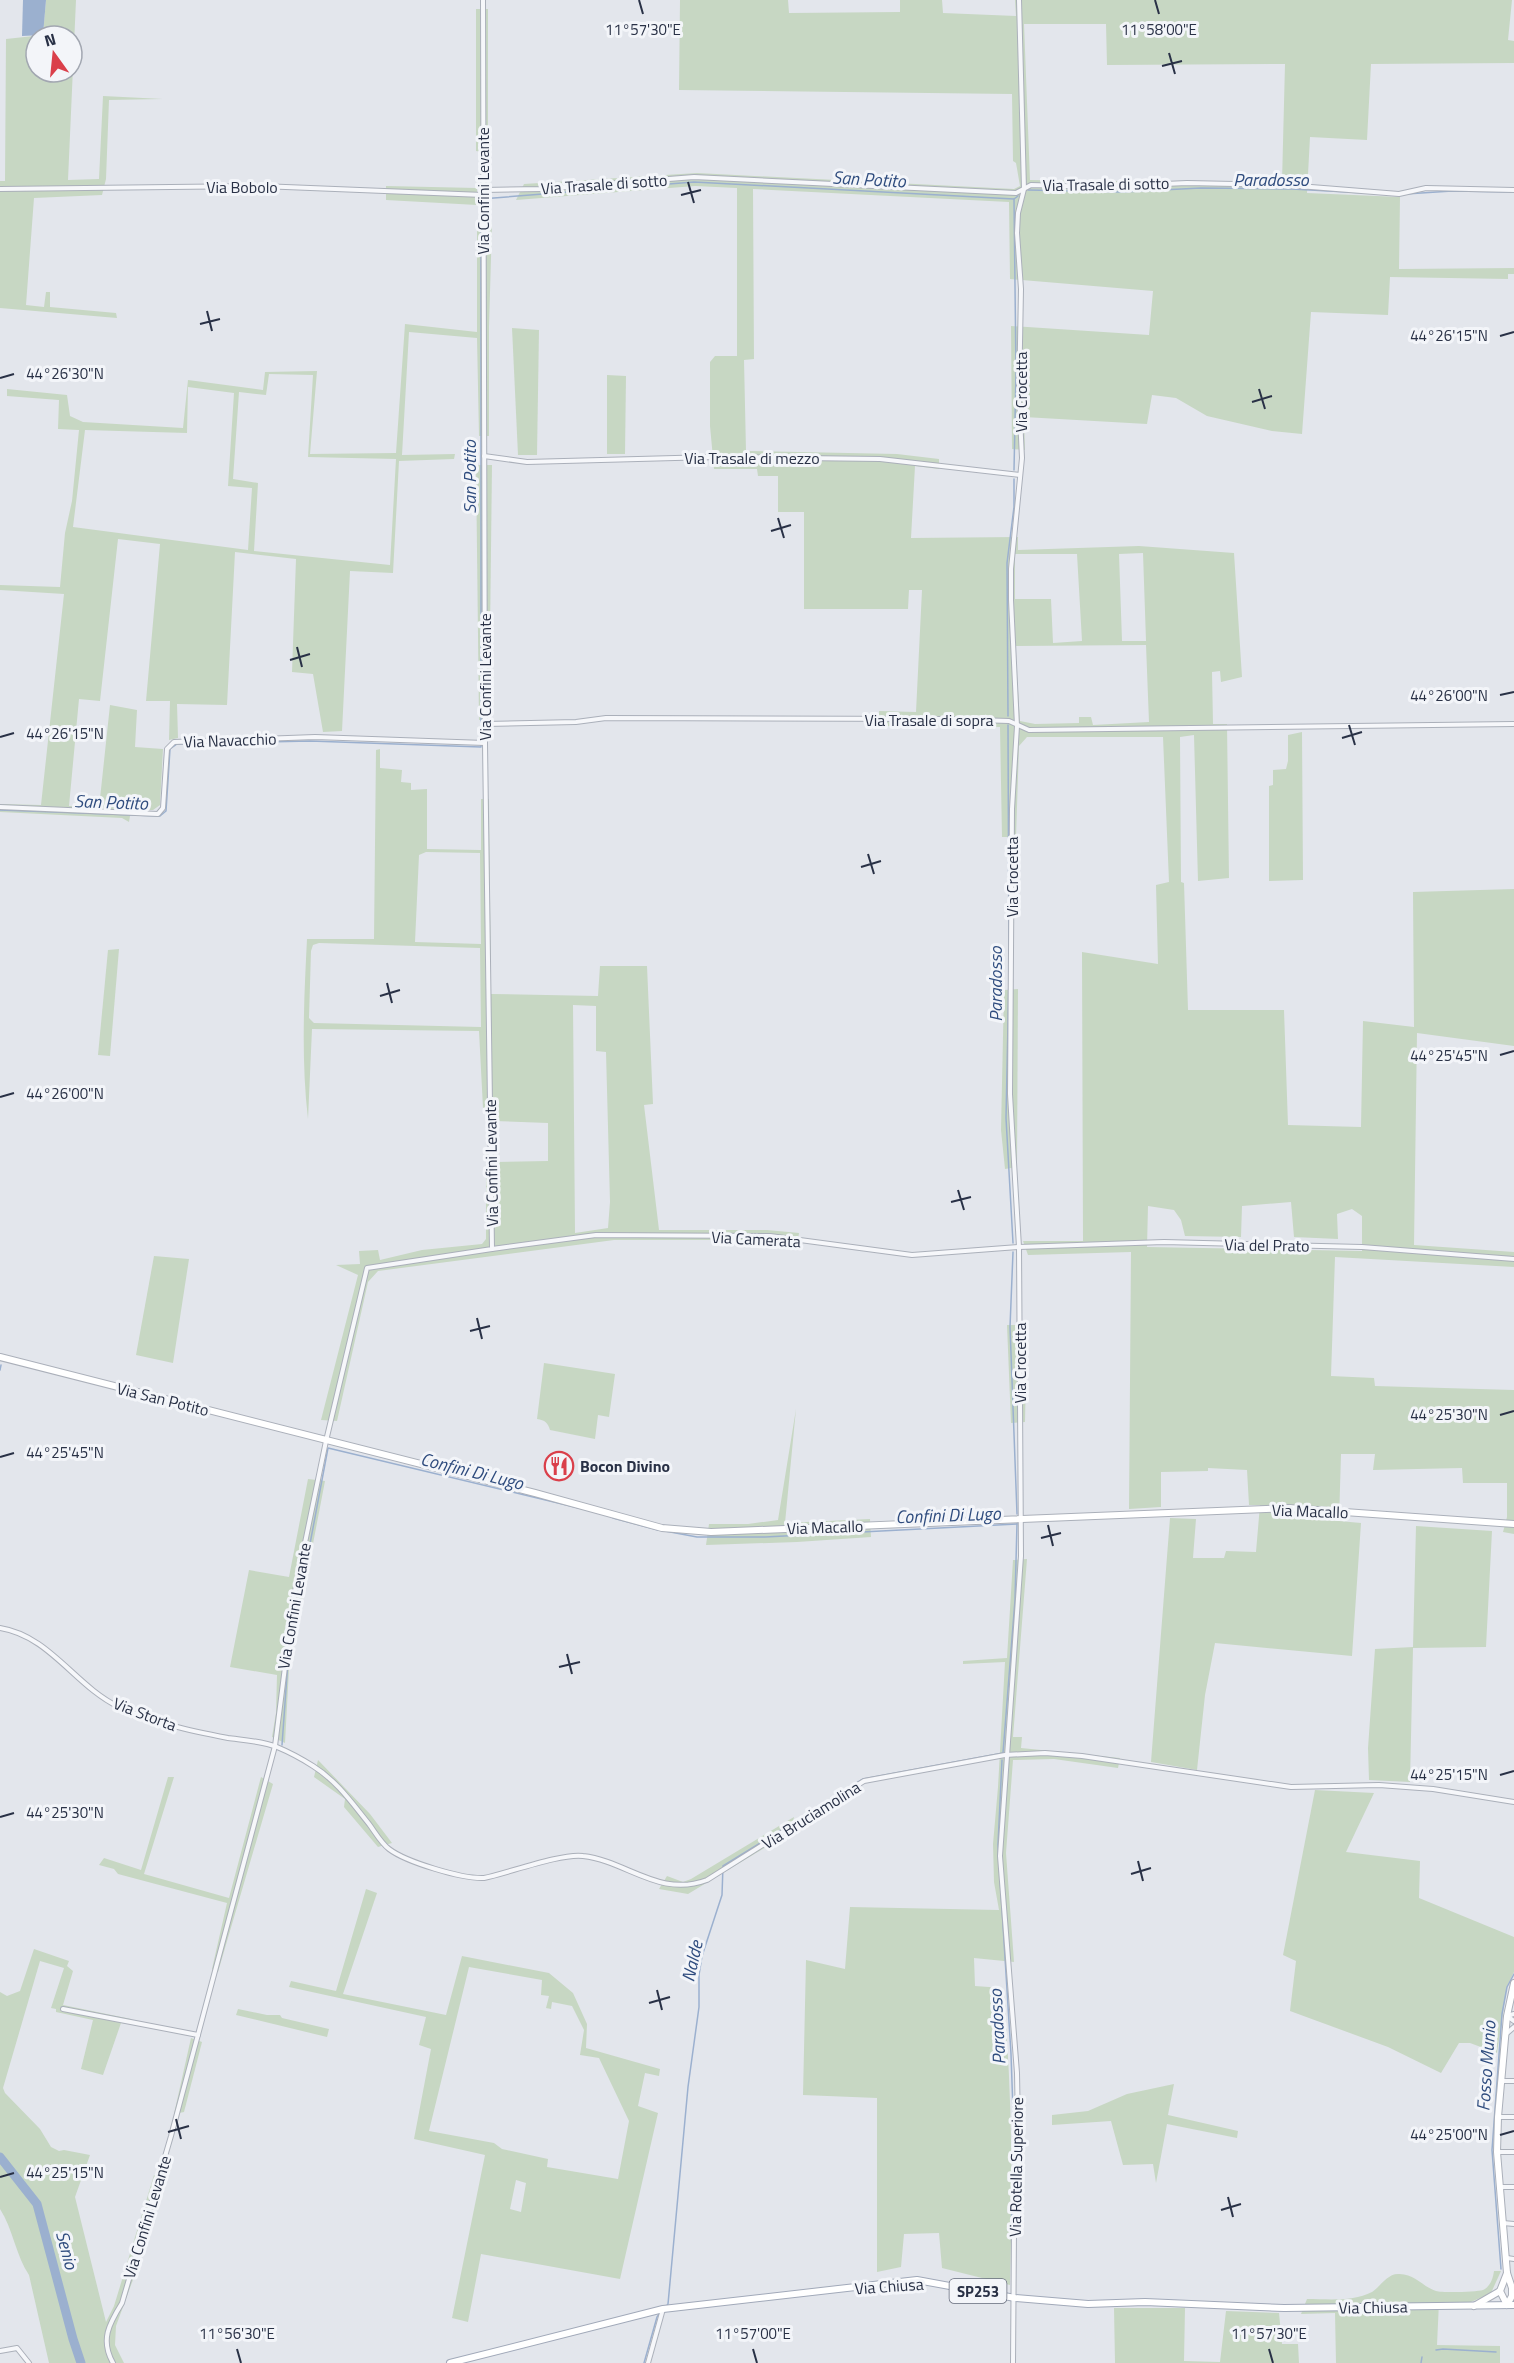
<svg xmlns="http://www.w3.org/2000/svg" width="1514" height="2363" font-family="'Titillium Web',sans-serif">
  <style>
    .green { fill: #c7d7c3; fill-rule: evenodd }
    .water { fill: #9bb0cf }
    .lines { fill: none; stroke-linecap: round; stroke-linejoin: round }
    .stream { stroke: #9bb0cf; stroke-width: 1.5 }
    .river { stroke: #9bb0cf; stroke-width: 9 }
    .street-casing { stroke: #abb0ba; stroke-width: 6 }
    .secondary-casing { stroke: #abb0ba; stroke-width: 8 }
    .primary-casing { stroke: #a1a9b9; stroke-width: 8 }
    .street { stroke: #f6f7fa; stroke-width: 4 }
    .secondary { stroke: #fff; stroke-width: 6 }
    .primary { stroke: #fff; stroke-width: 6 }
    .ticks { fill: none; stroke: #293146; stroke-width: 2 }
    .labels { text-anchor: middle; dominant-baseline: central; stroke-width: 6; stroke-linejoin: round; paint-order: stroke }
    .shield { fill: #f3f5f9; stroke: #666c7c; stroke-width: 1.5 }
    .shield-label { font-size: 15px; font-weight: bold; fill: #293146 }
    .street-label { font-size: 16px; fill: #293146; stroke: #f3f5f9 }
    .poi-label { font-size: 16px; font-weight: bold; fill: #293146; stroke: #f3f5f9; text-anchor: start }
    .water-label { font-size: 18px; font-style: italic; fill: #2f4c7e; stroke: #f3f5f9 }
    .ticks-label { font-size: 15px; text-anchor: middle; fill: #293146; stroke: #f3f5f9; stroke-width: 6; stroke-linejoin: round; paint-order: stroke }
  </style>
  <rect width="100%" height="100%" fill="#e3e6ec"/>
  <g class="green">
    <path d="M46,0H76L68,180L99,179L103,96L163,99L109,100L106,179L102,195L34,198L26,305L44,307L46,292H50V307L116,313L117,318L0,308V181H5L6,39L43,35ZM36,36H72V72H36Z"/>
    <path d="M680,0H788L789,13L900,12V0H942L943,13L1016,16L1015,0H1512L1508,40L1514,41V63L1371,64L1367,140L1310,137L1307,193L1400,197L1399,269L1514,268V274H1508V279L1390,277L1388,315L1311,312L1302,434L1272,431L1207,416L1176,398L1152,395L1147,424L1024,417L1025,450L1012,449L1011,326L1149,335L1153,291L1010,279L1009,202L753,189L754,359L744,360L746,451L897,454L939,459V469L915,466L911,538L1018,537V550L1139,546L1234,553L1242,677L1221,682L1220,671L1212,672L1213,724H1227L1229,878L1198,881L1194,735L1180,737L1181,882L1184,883L1188,1010H1284L1288,1125L1361,1127L1363,1021L1414,1027L1413,892L1514,889V1079V1046L1417,1033L1414,1245L1514,1252V1267L1335,1257L1331,1376L1374,1378L1375,1386L1514,1390V1534L1503,1532L1507,1517V1483H1463L1462,1468L1373,1470L1375,1454H1341L1339,1521L1361,1523L1352,1656L1215,1643L1205,1695L1197,1770L1151,1762L1170,1518L1196,1519L1193,1558H1224L1226,1551L1256,1552L1260,1505H1249L1247,1470L1208,1468V1471L1161,1472V1507L1129,1509L1131,1252L1028,1255L1023,1241H1083L1082,952L1158,964L1156,885L1169,882L1163,737H1027L1019,746L1016,837H1002L1000,727L879,726V711L916,712L922,590H909L908,609H804V512H778V476H758L757,469H714L710,426V362L715,356H737V188L695,186L516,200L524,184L697,173L1014,189L1020,186L1016,163L1013,161L1012,94L679,90ZM1024,24H1106L1107,65L1285,64L1282,182C1198,180 1114,182 1030,180ZM1143,553L1146,641H1122L1119,554ZM1015,554H1077L1082,641L1053,643L1051,599H1015ZM1146,645L1149,722L1093,725L1091,717H1079V723L1035,724L1020,721L1015,646ZM1291,1202L1294,1237L1338,1239L1337,1214L1352,1209L1362,1216V1251L1147,1247L1148,1206L1174,1210L1181,1220L1185,1236L1241,1237L1242,1206Z"/>
    <polygon points="476,9 488,9 488,153 476,151"/>
    <polygon points="386,186 477,188 477,205 386,200"/>
    <path d="M477,222L492,223L489,327V436H479L477,338L409,332L402,455L455,454L454,459L399,461L393,573L350,571L342,731L323,732L313,674L292,672L296,559L235,552L227,705L177,704L178,738L169,740L170,701H146L160,544L118,539L100,701L79,699L69,806L99,808L110,705L137,710L135,747L163,749L160,805L153,810H131L129,822L122,818L0,812V804L41,805L64,594L0,590V585L60,587L65,533L72,501L79,430L58,429L59,400L7,396V389L67,395L70,416L83,422L183,428L188,380L263,390L265,372L317,371L310,454L396,453L405,324L477,332ZM269,374L313,375L308,457L396,459L390,565L254,551L258,483L233,479L239,392L266,395ZM188,387L234,393L228,486L252,488L248,550L73,527L85,430L187,433Z"/>
    <polygon points="512,328 539,330 537,455 518,455"/>
    <polygon points="607,375 626,376 625,454 607,454"/>
    <polygon points="476,465 492,465 489,719 479,720"/>
    <polygon points="1302,732 1303,880 1269,881 1269,786 1273,785 1273,770 1286,769 1288,761 1288,735"/>
    <path d="M380,749V768L402,770L401,782L411,783V790L427,789V849L481,850V799H489L491,994L598,996L600,966H647L653,1104L644,1105L659,1230H767L799,1233L797,1246L746,1240H614L378,1271L368,1282L337,1421L321,1420L358,1275L336,1265L360,1264L359,1251L378,1250L380,1260L422,1250L482,1244L486,1239V1152H493L495,1162L548,1161V1123L494,1121V1109L483,1108L479,1031L312,1029L308,1119C301,1059 304,999 307,939H374L376,750ZM426,852L480,853L481,944L415,942L419,855ZM319,943L480,948L481,1027L314,1023L309,1018L311,951L313,945ZM573,1005L596,1006V1051L606,1052L610,1202L608,1228L575,1233Z"/>
    <polygon points="119,949 110,1056 98,1055 108,950"/>
    <polygon points="1018,989 1017,1167 1005,1169 1001,1130 1004,990"/>
    <polygon points="154,1256 189,1259 173,1363 136,1355"/>
    <polygon points="1007,1325 1027,1325 1025,1422 1011,1423"/>
    <path d="M544,1363L615,1374L609,1417L598,1415L595,1439L550,1430C548,1423 545,1420 537,1419Z"/>
    <polygon points="796,1409 785,1523 870,1519 871,1537 797,1542 706,1545 709,1524 748,1524 778,1520"/>
    <polygon points="308,1479 325,1481 289,1669 285,1743 272,1737 276,1713 277,1675 230,1667 249,1570 289,1577"/>
    <polygon points="1416,1526 1492,1531 1486,1647 1413,1648 1410,1782 1369,1780 1368,1748 1375,1649 1413,1647"/>
    <path d="M1027,1559L1013,1737H1022L1021,1748L1120,1758L1118,1768L1054,1759L1013,1760L1006,1853L1014,1962L974,1958L975,1986L1003,1988C1012,2087 1013,2186 1010,2285L942,2268L939,2233L904,2234L901,2267L877,2272V2098L803,2095L806,1960L845,1969L850,1907L999,1910L994,1882L993,1844L998,1787L1005,1662L963,1664V1661L1007,1658L1013,1560Z"/>
    <polygon points="318,1760 370,1814 392,1843 378,1847 344,1807 345,1799 314,1777"/>
    <polygon points="168,1777 174,1777 144,1874 229,1898 261,1777 273,1784 218,1972 212,1969 227,1903 118,1874 114,1869 99,1865 104,1858 141,1870"/>
    <polygon points="1315,1790 1374,1793 1346,1852 1420,1861 1419,1898 1514,1937 1514,1972 1507,1986 1497,2053 1470,2043 1459,2043 1441,2073 1388,2047 1290,2011 1296,1961 1283,1955"/>
    <polygon points="794,1817 791,1832 688,1894 659,1889 667,1876 683,1882 691,1879"/>
    <path d="M366,1889L377,1893L343,1994L446,2015L462,1956L549,1973L573,1993L587,2024L586,2048L660,2069L659,2076L645,2073L638,2106L658,2113L620,2279L481,2254L468,2322L452,2318L485,2155L414,2139L431,2049L419,2045L426,2017L289,1987L291,1981L336,1991ZM469,1967L542,1980L541,1995L549,1996L546,2008L551,2009L552,2002L572,2006L584,2030L580,2055L599,2058L629,2121L618,2179L547,2167L548,2159L502,2149L494,2143L429,2131ZM516,2180L526,2183L521,2212L510,2209Z"/>
    <path d="M34,1949L69,1961L67,1966L73,1971L63,2005L131,2019L129,2024L121,2023L103,2075L81,2069L93,2020L56,2012V2009L51,2008L64,1968L40,1961L3,2088L5,2093L40,2129L51,2147L59,2151L64,2150L90,2155L75,2197L106,2322L114,2306L154,2175L163,2177L134,2277L116,2326L115,2345L124,2363H49L29,2275C16,2256 13,2229 0,2209V1992L7,1996L20,1991Z"/>
    <polygon points="238,2009 267,2015 280,2015 282,2018 329,2029 327,2037 236,2015"/>
    <polygon points="191,2038 202,2042 184,2112 174,2114"/>
    <polygon points="1174,2084 1168,2115 1238,2131 1237,2138 1167,2124 1156,2183 1153,2164 1123,2165 1111,2121 1052,2125 1052,2115 1088,2111 1127,2094"/>
    <path d="M1494,2271H1501L1491,2293L1471,2302H1439L1437,2345L1500,2346V2363H1336L1335,2313L1301,2314L1307,2299C1328,2299 1353,2302 1372,2292C1380,2287 1387,2274 1398,2274C1414,2273 1423,2287 1436,2291C1442,2293 1477,2292 1483,2290C1491,2286 1493,2278 1494,2271Z"/>
    <polygon points="1114,2308 1185,2308 1184,2361 1220,2362 1226,2311 1279,2313 1282,2344 1298,2344 1299,2363 1115,2363"/>
  </g>
  <polygon class="water" points="23,0 46,0 43,35 22,36"/>
  <g class="lines">
    <g class="stream">
      <polyline points="1028,190 1122,192 1201,188 1292,189 1365,193"/>
      <polyline points="1406,194 1452,191 1512,192"/>
      <polyline points="1014,470 1016,372 1014,199 1018,196"/>
      <polyline points="1008,716 1007,563 1014,507 1014,479"/>
      <polyline points="1008,725 1009,976 1006,1118 1013,1243"/>
      <polyline points="0,810 160,816 166,811 170,749 177,744 310,741 481,747 481,199 694,182 1014,199"/>
      <polyline points="1013,1252 1010,1327 1017,1514"/>
      <polyline points="0,1370 1,1365"/>
      <polyline points="613,1518 658,1530"/>
      <polyline points="665,1531 697,1537 765,1537 1017,1524"/>
      <polyline points="282,1745 288,1661 328,1448 583,1509"/>
      <polyline points="1003,1753 1015,1600 1017,1523"/>
      <polyline points="1002,1760 998,1845 1011,2054 1015,2168 1011,2224 1012,2250"/>
      <polyline points="1501,2269 1492,2150 1502,2014 1507,1987 1514,1974"/>
      <polyline points="666,2307 668,2304 688,2087 699,2007 699,1975 702,1956 722,1895 723,1866 863,1779 1003,1753"/>
      <polyline points="1436,2350 1443,2349 1496,2352"/>
      <polyline points="644,2363 657,2317 660,2313"/>
      <polyline points="1421,2363 1422,2357"/>
    </g>
    <polyline class="river" points="0,2157 37,2204 73,2339 81,2363"/>
    <g class="street-casing">
      <g id="street">
        <polyline points="0,189 261,186 483,195"/>
        <polyline points="483,190 542,189 694,177 1016,193 1031,185 1095,187 1187,183 1286,185 1399,194 1426,188 1514,190"/>
        <polyline points="484,456 527,462 712,457 880,459 1020,475"/>
        <polyline points="485,724 576,722 606,718 946,719 1009,721 1029,730 1514,724"/>
        <polyline points="0,807 158,814 163,808 167,749 174,742 315,737 485,743"/>
        <polyline points="492,1249 596,1235 770,1236 912,1255 1019,1247 1164,1242 1362,1247 1514,1259"/>
        <path d="M0,1628C50,1636 75,1686 119,1707C153,1723 192,1731 228,1738C243,1740 262,1741 277,1747C289,1752 302,1759 313,1766C337,1781 352,1803 369,1824C375,1832 381,1843 389,1849C406,1862 462,1879 484,1878C508,1873 562,1853 583,1856C627,1861 659,1898 707,1880L864,1781L1005,1755L1045,1753L1082,1756L1291,1787L1379,1785L1433,1789L1514,1802"/>
        <polyline points="63,2009 198,2035"/>
        <polyline points="1514,2014 1507,2016 1514,2021"/>
        <polyline points="1506,2034 1514,2027"/>
        <polyline points="1501,2081 1514,2081"/>
        <polyline points="1498,2117 1514,2117"/>
        <polyline points="1497,2152 1514,2152"/>
        <polyline points="1500,2187 1514,2187"/>
        <polyline points="1503,2223 1514,2224"/>
        <polyline points="1507,2258 1514,2259"/>
        <polyline points="0,2351 17,2348 29,2363"/>
        <path d="M113,2363C100,2340 109,2324 122,2303L171,2136L275,1746L294,1596L326,1441L367,1268L492,1249L485,743L483,0"/>
        <polyline points="648,2363 663,2309"/>
        <polyline points="1013,2363 1014,2230 1019,2182 1017,2073 1000,1856 1021,1556 1019,1247 1010,1094 1012,809 1017,726 1011,600 1011,569 1022,458 1019,397 1021,289 1017,233 1018,213 1024,189 1019,0"/>
      </g>
    </g>
    <g class="secondary-casing">
      <g id="secondary">
        <polyline points="0,1357 535,1493 662,1528 711,1532 1288,1508 1514,1524"/>
        <polyline points="1514,1983 1507,2016 1498,2117 1497,2152 1507,2273 1514,2294"/>
        <polyline points="1500,2291 1507,2305 1512,2296 1512,2290"/>
        <polyline points="1474,2306 1500,2291 1507,2273"/>
      </g>
    </g>
    <g class="primary-casing">
      <polyline id="primary" points="450,2363 663,2309 917,2280 1015,2298 1088,2304 1145,2302 1284,2308 1514,2305"/>
    </g>
    <use href="#street" class="street"/>
    <use href="#secondary" class="secondary"/>
    <use href="#primary" class="primary"/>
  </g>
  <path class="ticks" d="M639,0L643,14M1155,0L1159,14M1169,53L1175,74M1162,66L1182,61M688,182L694,203M681,195L701,190M207,311L212,331M200,324L220,319M1500,336L1514,332M0,378L14,374M1259,389L1265,409M1252,402L1272,396M778,518L784,538M771,531L791,525M297,647L302,667M290,660L310,654M1500,695L1514,692M1349,725L1355,745M0,737L14,733M1342,738L1362,732M868,854L874,874M861,867L881,861M387,983L392,1003M380,996L400,990M1500,1055L1514,1051M0,1097L14,1093M958,1190L964,1210M951,1202L971,1197M477,1318L482,1339M470,1331L490,1326M1500,1415L1514,1411M0,1457L14,1453M1048,1525L1053,1546M1041,1538L1061,1533M567,1654L572,1674M559,1667L580,1662M1500,1775L1514,1771M0,1817L14,1813M1138,1861L1143,1881M1131,1874L1151,1868M657,1990L662,2010M649,2003L670,1997M176,2119L181,2139M168,2132L189,2126M1500,2135L1514,2131M0,2177L14,2173M1228,2197L1233,2217M1221,2210L1241,2204M237,2349L241,2363M753,2349L757,2363M1269,2349L1273,2363"/>
  <defs>
    <g id="restaurant-ring" transform="scale(1.5)"><circle r="9.5" fill="#f3f5f9" stroke="#da3f4a" stroke-width="1.5"/><path d="M-5-6h1v4h1v-4h1v4h1v-4h1v5L-1.5 .5V6h-2V.5L-5-1ZM5-6V6H3V1.5H1.5Q1.5-4 5-6Z" fill="#da3f4a"/></g>
  </defs>
  <g fill-rule="evenodd">
    <use href="#restaurant-ring" x="559" y="1466"/>
  </g>
  <g class="labels">
    <rect class="shield" x="949.5" y="2279" width="57" height="24" rx="4.5"/>
    <g class="shield-label">
      <text x="978" y="2291">SP253</text>
    </g>
    <g class="street-label">
      <text transform="translate(604 184) rotate(-4)">Via Trasale di sotto</text>
      <text transform="translate(1106 184) rotate(-1)">Via Trasale di sotto</text>
      <text x="242" y="187">Via Bobolo</text>
      <text transform="translate(483 191) rotate(-90)">Via Confini Levante</text>
      <text transform="translate(1021 392) rotate(-90)">Via Crocetta</text>
      <text x="752" y="458">Via Trasale di mezzo</text>
      <text transform="translate(485 677) rotate(-90)">Via Confini Levante</text>
      <text x="929" y="720">Via Trasale di sopra</text>
      <text transform="translate(230 740) rotate(-2)">Via Navacchio</text>
      <text transform="translate(1012 877) rotate(-90)">Via Crocetta</text>
      <text transform="translate(491 1163) rotate(-91)">Via Confini Levante</text>
      <text transform="translate(756 1239) rotate(3)">Via Camerata</text>
      <text transform="translate(1267 1245) rotate(1)">Via del Prato</text>
      <text transform="translate(1020 1363) rotate(-90)">Via Crocetta</text>
      <text transform="translate(163 1399) rotate(14)">Via San Potito</text>
      <text transform="translate(1310 1511) rotate(2)">Via Macallo</text>
      <text transform="translate(825 1527) rotate(-2)">Via Macallo</text>
      <text transform="translate(294 1606) rotate(-80)">Via Confini Levante</text>
      <text transform="translate(145 1714) rotate(21)">Via Storta</text>
      <text transform="translate(811 1815) rotate(-32)">Via Bruciamolina</text>
      <text transform="translate(1016 2167) rotate(-89)">Via Rotella Superiore</text>
      <text transform="translate(147 2217) rotate(-73)">Via Confini Levante</text>
      <text transform="translate(889 2286) rotate(-4)">Via Chiusa</text>
      <text transform="translate(1373 2307) rotate(-1)">Via Chiusa</text>
    </g>
    <g class="poi-label">
      <text x="580" y="1466">Bocon Divino</text>
    </g>
    <g class="water-label">
      <text transform="translate(869 179) rotate(3)">San Potito</text>
      <text x="1271" y="179">Paradosso</text>
      <text transform="translate(469 477) rotate(-90)">San Potito</text>
      <text transform="translate(111 802) rotate(2)">San Potito</text>
      <text transform="translate(995 984) rotate(-90)">Paradosso</text>
      <text transform="translate(472 1471) rotate(14)">Confini Di Lugo</text>
      <text transform="translate(948 1515) rotate(-2)">Confini Di Lugo</text>
      <text transform="translate(692 1961) rotate(-77)">Nalde</text>
      <text transform="translate(997 2027) rotate(-93)">Paradosso</text>
      <text transform="translate(1486 2066) rotate(-86)">Fosso Munio</text>
      <text transform="translate(67 2250) rotate(75)">Senio</text>
    </g>
  </g>
  <g class="ticks-label">
    <text x="643" y="35">11°57'30"E</text>
    <text x="1159" y="35">11°58'00"E</text>
    <text x="1449" y="341">44°26'15"N</text>
    <text x="65" y="379">44°26'30"N</text>
    <text x="1449" y="701">44°26'00"N</text>
    <text x="65" y="739">44°26'15"N</text>
    <text x="1449" y="1061">44°25'45"N</text>
    <text x="65" y="1099">44°26'00"N</text>
    <text x="1449" y="1420">44°25'30"N</text>
    <text x="65" y="1458">44°25'45"N</text>
    <text x="1449" y="1780">44°25'15"N</text>
    <text x="65" y="1818">44°25'30"N</text>
    <text x="1449" y="2140">44°25'00"N</text>
    <text x="65" y="2178">44°25'15"N</text>
    <text x="237" y="2339">11°56'30"E</text>
    <text x="753" y="2339">11°57'00"E</text>
    <text x="1269" y="2339">11°57'30"E</text>
  </g>
  <g transform="translate(54 54) rotate(345)"><circle r="28" fill="#f3f5f9" stroke="#a2a7b1" stroke-width="1.5"/>
  <path d="M0-4.5L10 22L0 15L-10 22Z" fill="#da3f4a"/>
  <text y="-9" font-size="16" font-weight="bold" text-anchor="middle" fill="#293146">N</text>
  </g>
</svg>
